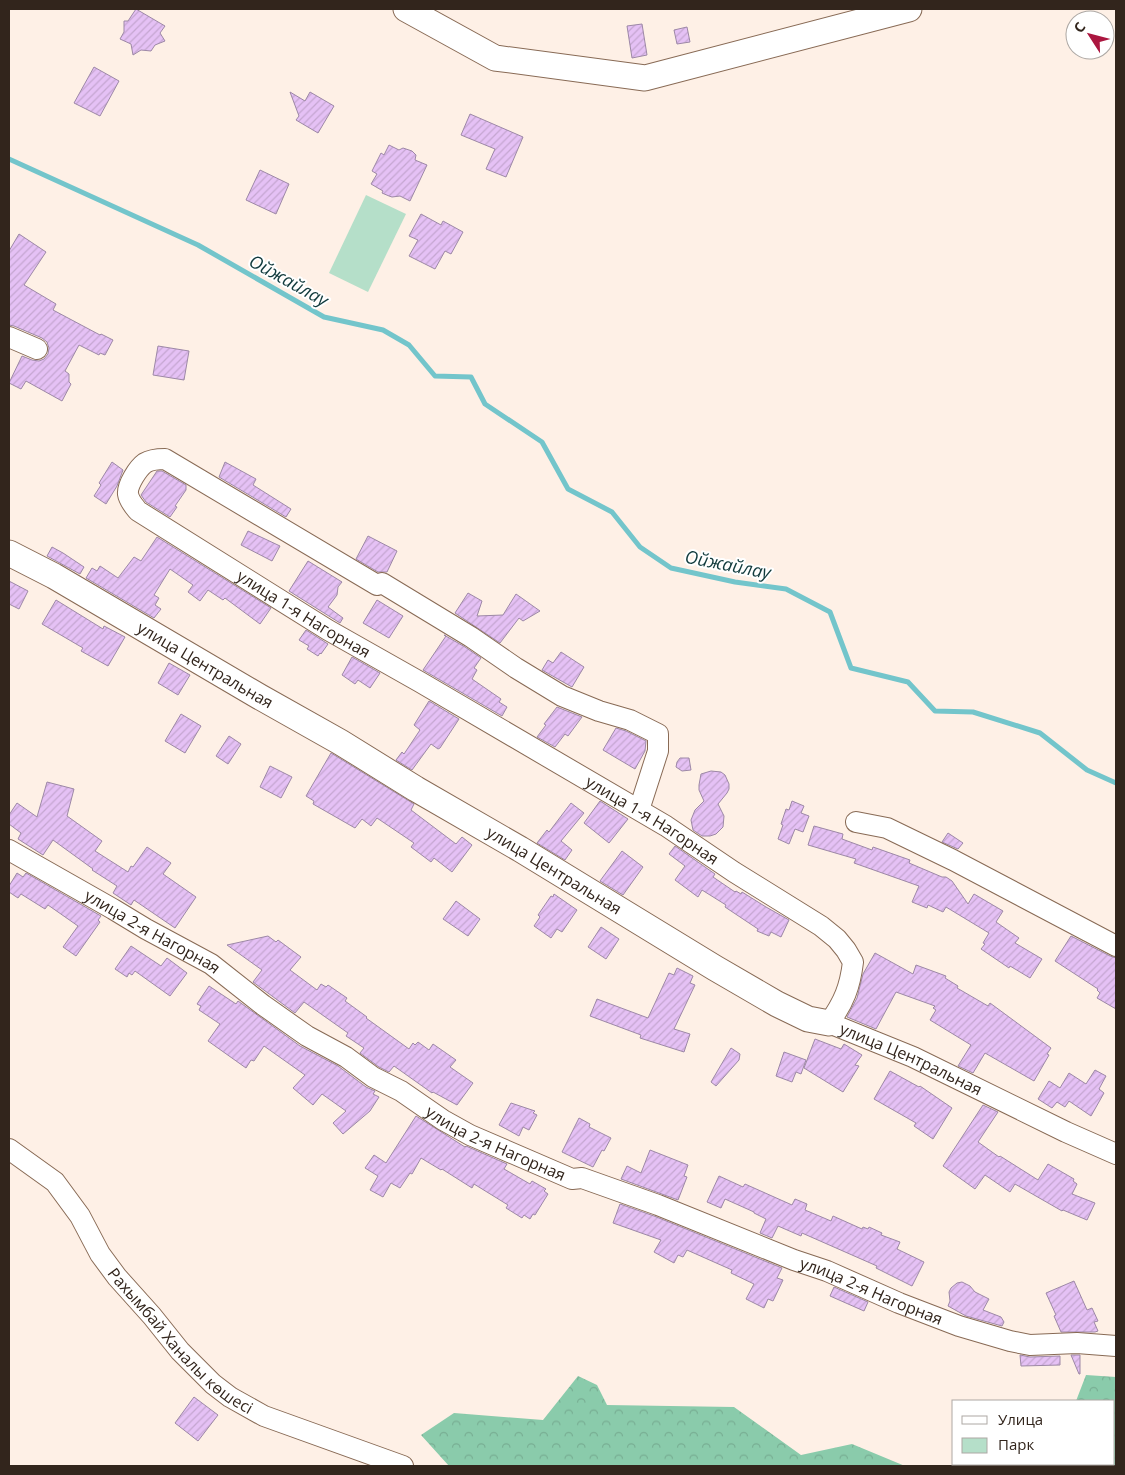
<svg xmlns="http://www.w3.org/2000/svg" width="1125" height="1475" font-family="'Open Sans',sans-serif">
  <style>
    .forest { fill: url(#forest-crowns) }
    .park { fill: #b5dfc9 }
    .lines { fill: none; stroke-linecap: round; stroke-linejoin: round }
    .stream { stroke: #73c5cb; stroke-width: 5 }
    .building { fill: url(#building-hatch); stroke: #9d88a6 }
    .minor-casing { stroke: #886a55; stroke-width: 22 }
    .tertiary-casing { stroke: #886a55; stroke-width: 27 }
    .minor { stroke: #fff; stroke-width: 20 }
    .tertiary { stroke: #fff; stroke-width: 25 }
    .labels { text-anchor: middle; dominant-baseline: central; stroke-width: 4; stroke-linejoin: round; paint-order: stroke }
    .street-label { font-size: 16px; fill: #32251c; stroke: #fff }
    .water-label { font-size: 18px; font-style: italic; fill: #113a3c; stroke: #fff }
  </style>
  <defs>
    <pattern id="forest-crowns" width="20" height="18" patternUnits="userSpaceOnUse" patternTransform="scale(1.25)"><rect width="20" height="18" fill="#8acbab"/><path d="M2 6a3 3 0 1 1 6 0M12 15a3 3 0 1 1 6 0" fill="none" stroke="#78ae93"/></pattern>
    <pattern id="building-hatch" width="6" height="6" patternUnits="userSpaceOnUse" patternTransform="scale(1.25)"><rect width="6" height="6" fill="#e5c1f5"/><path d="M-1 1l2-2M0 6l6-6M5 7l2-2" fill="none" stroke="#c5a6d1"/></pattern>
  </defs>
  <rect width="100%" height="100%" fill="#fef0e6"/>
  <g class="forest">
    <polygon points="1086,1375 1116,1377 1116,1466 1024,1466 1032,1464 1114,1464 1114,1401 1076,1401"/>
    <polygon points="578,1376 597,1385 607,1405 734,1407 801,1455 852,1444 905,1466 449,1466 421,1435 454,1413 543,1420"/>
  </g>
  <polygon class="park" points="366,195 406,214 368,292 329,273"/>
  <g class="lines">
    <polyline class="stream" points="9,159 198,245 324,317 383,330 409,345 435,376 471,377 485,404 542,442 568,489 612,512 640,547 671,568 735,582 786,589 830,612 851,668 908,682 935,711 973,712 1040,733 1087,770 1116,783"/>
  </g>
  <g class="building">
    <polygon points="136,9 165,26 160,33 165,41 155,45 151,51 141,50 133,55 131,44 120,39 124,32 124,21 128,21"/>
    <polygon points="642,24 647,55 632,58 627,26"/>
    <polygon points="687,27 690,42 677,44 674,30"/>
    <polygon points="94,67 119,81 100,116 74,103"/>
    <polygon points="290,92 305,101 310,92 334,106 318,133 296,120 299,116"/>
    <polygon points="470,114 523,137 506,177 486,169 495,149 461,135"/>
    <polygon points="389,145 399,150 403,148 412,151 416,155 415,160 427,165 410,201 400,196 392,197 389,196 382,193 383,191 371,184 377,174 372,171 381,153 384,155"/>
    <polygon points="260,170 289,184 276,214 246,200"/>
    <polygon points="421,214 441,225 443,221 463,232 451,254 445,251 435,269 409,256 418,240 409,236"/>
    <polygon points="19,234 46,252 24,285 56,304 53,310 100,335 101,334 113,340 105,355 100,353 99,355 79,345 65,371 69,374 69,382 71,384 62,401 26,381 21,389 9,383 22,356 32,360 39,361 44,359 48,354 49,348 47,342 42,338 14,326 9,325 9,251"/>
    <polygon points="158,346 189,351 184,380 153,375"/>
    <polygon points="112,462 123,470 117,486 106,504 94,496 101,485 99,483"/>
    <polygon points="225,462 256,479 253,485 291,509 286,517 219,477"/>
    <polygon points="157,471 162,471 186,485 186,490 175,506 177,507 170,517 146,502 141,495"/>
    <polygon points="248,531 280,546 272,561 241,545"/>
    <polygon points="368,536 397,551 387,572 378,572 356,559"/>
    <polygon points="157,537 271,608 260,624 225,598 223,600 208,590 200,601 188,592 193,585 170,569 154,595 159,598 155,605 161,609 154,618 86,578 92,568 97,571 100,566 118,578 134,557 141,561"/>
    <polygon points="52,547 63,553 84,567 80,574 47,556"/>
    <polygon points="308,561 342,582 338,587 337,595 328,607 343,618 340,623 289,591"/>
    <polygon points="9,581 28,591 19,609 9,604"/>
    <polygon points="468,593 482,601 477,616 503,615 516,594 540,611 523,621 519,618 500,643 455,613"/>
    <polygon points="56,600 103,629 104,626 125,637 108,666 81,651 83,648 42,624"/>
    <polygon points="377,600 403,616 389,638 363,623"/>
    <polygon points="306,630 328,644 321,654 320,653 318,656 307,649 309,646 299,640"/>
    <polygon points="444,635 465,647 481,658 474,668 477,670 472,679 501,699 499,702 507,707 502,716 423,670 446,636"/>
    <polygon points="561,652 584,667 572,687 542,670 548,660 553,663"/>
    <polygon points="352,657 380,673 370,688 358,680 355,684 342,675"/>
    <polygon points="169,663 190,675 178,695 158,683"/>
    <polygon points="429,701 459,719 440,748 438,749 431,744 412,770 396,760 402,752 404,754 420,730 414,725"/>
    <polygon points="557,707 582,717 568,736 565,734 555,747 537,737 546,725 544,724"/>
    <polygon points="181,714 201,726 185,753 165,741"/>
    <polygon points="616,728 626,731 646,741 645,751 635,769 603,750"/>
    <polygon points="229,736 241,744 228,764 216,756"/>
    <polygon points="331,753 414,804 411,810 456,844 462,837 472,845 452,872 434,858 431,862 411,847 414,843 377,818 371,826 362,819 355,828 313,804 314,801 306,796"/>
    <polygon points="680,758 689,758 691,770 682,771 676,767 677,762"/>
    <polygon points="270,766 292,777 281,798 260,787"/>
    <polygon points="711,771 721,772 725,775 729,784 729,789 727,793 718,804 724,816 723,827 716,834 710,836 702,836 693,830 691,820 695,810 704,801 699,790 699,785 701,774"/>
    <polygon points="47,782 74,789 67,816 102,841 95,851 128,872 131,866 133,867 147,847 171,863 163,874 196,897 175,928 134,900 131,905 113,893 117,886 92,870 93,869 53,840 43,855 18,839 21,833 9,824 9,815 17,803 37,817"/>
    <polygon points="600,801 628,819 609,843 584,823"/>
    <polygon points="792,801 804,806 801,813 809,816 803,832 795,829 789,844 778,839 783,825 781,824 786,809 789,810"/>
    <polygon points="571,803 584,813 561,841 572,850 565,860 537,843 547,830 549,832"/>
    <polygon points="814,826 843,834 842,839 872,850 873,847 910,860 909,863 942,877 946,877 952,881 968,904 974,894 1003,911 996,922 1019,938 1015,943 1042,959 1030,978 1010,966 1009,968 981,949 985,944 983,943 989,933 946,907 943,912 928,905 927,908 912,902 919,886 854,863 856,859 808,845"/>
    <polygon points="948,833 963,843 958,849 942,842"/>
    <polygon points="675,846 715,874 713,877 735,892 736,891 741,894 742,892 766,907 789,920 781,937 771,932 769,936 757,931 758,929 725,907 726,905 702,890 698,897 675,880 685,866 669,854"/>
    <polygon points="622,851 643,867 623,895 600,881"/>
    <polygon points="17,873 23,877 26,873 101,916 98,920 100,922 76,956 63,947 78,926 48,905 45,909 21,894 18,898 9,892 9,886"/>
    <polygon points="554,894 577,910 562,932 557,929 551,938 534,926 540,917 538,915 551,896 553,897"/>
    <polygon points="456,901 480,919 468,936 443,919"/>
    <polygon points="601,927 619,939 606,959 588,947"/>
    <polygon points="268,936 276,942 278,940 301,957 290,970 317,990 321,984 326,987 328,985 347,998 345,1001 367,1017 366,1018 409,1049 413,1043 415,1045 418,1042 429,1050 433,1044 456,1060 450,1067 473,1083 457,1105 433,1092 432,1093 394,1066 389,1072 379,1067 360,1053 364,1048 346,1036 348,1033 304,1002 295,1013 253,982 262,970 227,945"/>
    <polygon points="1071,936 1110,956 1116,958 1116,1009 1097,998 1100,993 1097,990 1098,989 1055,961"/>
    <polygon points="131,946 161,966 167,958 187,973 170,996 135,971 132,975 129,973 127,977 115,969"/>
    <polygon points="875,953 913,974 916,965 946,976 945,978 958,986 957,988 988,1006 990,1003 1051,1048 1047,1054 1049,1055 1034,1081 985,1053 973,1073 958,1066 971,1045 930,1020 936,1010 933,1008 935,1006 896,992 876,1029 847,1017 857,998 863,974"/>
    <polygon points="677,968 693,976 690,983 695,985 674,1029 690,1034 684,1052 640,1038 641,1035 590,1016 597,999 648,1018 669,973 674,975"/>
    <polygon points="209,986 236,1004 238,1001 300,1046 338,1066 366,1087 375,1091 373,1094 379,1097 370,1111 343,1134 333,1123 346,1111 322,1094 313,1105 293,1088 305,1075 264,1046 254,1061 251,1060 246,1068 208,1041 220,1024 199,1010 201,1006 197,1004"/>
    <polygon points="815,1039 841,1049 844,1044 862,1055 855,1065 859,1066 843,1092 804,1068"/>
    <polygon points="731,1048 740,1054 739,1060 716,1086 711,1082"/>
    <polygon points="784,1052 806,1060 801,1074 796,1072 792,1082 776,1076"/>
    <polygon points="1095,1070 1106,1076 1099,1089 1104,1093 1091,1116 1069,1101 1065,1107 1057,1102 1052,1108 1038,1099 1049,1081 1060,1088 1069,1073 1086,1084"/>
    <polygon points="890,1071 919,1087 920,1086 952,1108 933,1139 914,1126 916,1123 874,1099"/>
    <polygon points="511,1103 535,1111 533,1113 537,1115 529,1130 523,1127 519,1136 499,1125"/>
    <polygon points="983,1105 998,1112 978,1142 999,1157 1000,1156 1038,1180 1048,1164 1074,1179 1073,1181 1077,1184 1072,1194 1095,1203 1087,1220 1063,1210 1062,1211 1015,1184 1010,1192 985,1175 975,1189 943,1166"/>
    <polygon points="416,1116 465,1147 466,1146 507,1164 504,1169 530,1184 532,1181 546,1189 544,1191 548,1194 535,1215 533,1214 530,1219 524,1215 522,1218 506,1208 508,1205 474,1184 472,1188 442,1169 441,1170 421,1158 412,1174 410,1173 400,1188 391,1183 383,1197 370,1190 378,1176 365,1168 374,1155 386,1163"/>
    <polygon points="579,1118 590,1124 589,1127 611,1138 604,1151 602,1150 593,1167 562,1152"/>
    <polygon points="650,1150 688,1165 684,1176 687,1177 678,1200 621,1179 627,1166 641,1173"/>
    <polygon points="719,1176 743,1187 745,1184 792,1205 795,1199 807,1204 805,1210 831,1221 833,1216 862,1229 863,1227 868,1229 869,1227 882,1233 881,1235 900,1242 897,1249 924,1262 912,1286 876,1268 877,1266 802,1233 801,1236 778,1226 772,1238 760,1233 766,1219 754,1213 754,1212 725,1199 721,1208 707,1202"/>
    <polygon points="620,1204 654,1216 782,1268 777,1278 783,1280 773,1301 768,1299 764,1308 746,1299 754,1284 731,1273 732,1270 687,1250 683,1257 678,1255 674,1263 654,1252 661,1240 613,1223"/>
    <polygon points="1074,1281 1087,1310 1092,1308 1098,1321 1094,1322 1098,1331 1095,1332 1061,1332 1054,1316 1056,1315 1046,1293"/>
    <polygon points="962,1282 970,1286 975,1292 989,1299 983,1310 1001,1317 1004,1322 1002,1326 966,1316 948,1306 950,1301 949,1292 951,1288 957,1283"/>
    <polygon points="834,1287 868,1302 864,1311 830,1296"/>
    <polygon points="1020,1355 1030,1357 1060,1356 1060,1365 1021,1366"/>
    <polygon points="1071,1355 1080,1355 1080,1374 1079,1374"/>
    <polygon points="194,1397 218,1415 198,1441 175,1423"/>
  </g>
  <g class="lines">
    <g class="minor-casing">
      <g id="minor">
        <polyline points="9,337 37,349"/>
        <path id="s1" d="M639,810L658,751V734L630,720L599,711L562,696L516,668L471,637L382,583L377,585L165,459C159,459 150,460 145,463C138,468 127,485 128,494C129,501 134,506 138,511L328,630L420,682L666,826L734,872L821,926L837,939L846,950L853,962C850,987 844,1002 829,1023L913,1057L1066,1132L1116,1154"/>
        <polyline points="856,822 887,828 953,860 1116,946"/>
        <path id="s2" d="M9,850L113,909L146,929L211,964L263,1005L307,1036L346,1057L373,1077L401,1091L443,1120L470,1135L572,1179L582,1178L658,1205L794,1260L827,1271L899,1303L959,1326L1010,1341L1030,1345L1077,1343L1116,1346"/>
        <path id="s3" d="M9,1149L55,1182L80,1216L100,1254L117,1277L152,1316L180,1351L213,1384L230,1397L264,1416L403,1466"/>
      </g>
    </g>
    <g class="tertiary-casing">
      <g id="tertiary">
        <polyline points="406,9 495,58 645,78 909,9"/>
        <path id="s4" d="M9,553L54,576L260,697L340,742L416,789L520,849L715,968L777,1004L808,1019L829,1023"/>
      </g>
    </g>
    <use href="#minor" class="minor"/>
    <use href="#tertiary" class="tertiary"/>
  </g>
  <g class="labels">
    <g class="street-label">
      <text stroke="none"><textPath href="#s1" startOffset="919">улица 1-я Нагорная</textPath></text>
      <text stroke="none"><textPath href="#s4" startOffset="226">улица Центральная</textPath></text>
      <text stroke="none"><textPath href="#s1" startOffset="1324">улица 1-я Нагорная</textPath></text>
      <text stroke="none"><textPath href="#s4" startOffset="631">улица Центральная</textPath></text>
      <text stroke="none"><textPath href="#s2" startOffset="165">улица 2-я Нагорная</textPath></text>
      <text stroke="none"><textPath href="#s1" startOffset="1728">улица Центральная</textPath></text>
      <text stroke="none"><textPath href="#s2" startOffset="570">улица 2-я Нагорная</textPath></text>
      <text stroke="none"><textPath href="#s2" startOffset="975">улица 2-я Нагорная</textPath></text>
      <text stroke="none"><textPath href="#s3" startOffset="261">Рахымбай Ханалы көшесі</textPath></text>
    </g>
    <g class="water-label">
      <text transform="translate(289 280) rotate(29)">Ойжайлау</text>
      <text transform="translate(728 564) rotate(11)">Ойжайлау</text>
    </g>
  </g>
  <rect width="1125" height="1475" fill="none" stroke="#32251c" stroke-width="20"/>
  <rect x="952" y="1400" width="162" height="65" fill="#ffffff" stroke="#ada8a4"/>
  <rect x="962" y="1416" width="25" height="8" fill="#ffffff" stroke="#ada8a4"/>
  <text x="998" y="1425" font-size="15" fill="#32251c">Улица</text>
  <rect x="962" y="1438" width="25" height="15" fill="#b5dfc9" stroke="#ada8a4"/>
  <text x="998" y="1450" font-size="15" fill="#32251c">Парк</text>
  <g transform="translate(1090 35) rotate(306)"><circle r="24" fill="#ffffff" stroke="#ada8a4"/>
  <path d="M0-4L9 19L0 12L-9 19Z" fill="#ab163f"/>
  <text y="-8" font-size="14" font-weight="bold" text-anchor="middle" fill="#32251c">С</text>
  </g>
</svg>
